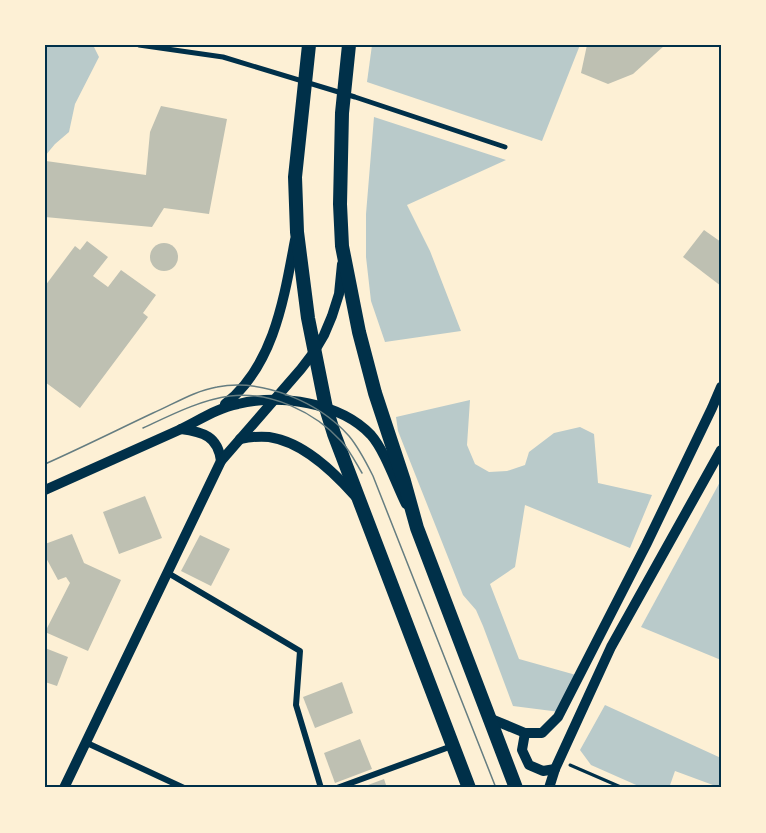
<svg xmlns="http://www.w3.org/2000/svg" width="766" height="833" font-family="Mulish,sans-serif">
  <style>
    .green { fill: #b9caca }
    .building { fill: #bec0b2 }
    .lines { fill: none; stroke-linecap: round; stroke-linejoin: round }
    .path { stroke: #003049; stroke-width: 3 }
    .pedestrian { stroke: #003049; stroke-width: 5 }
    .minor { stroke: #003049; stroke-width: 6 }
    .tertiary { stroke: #003049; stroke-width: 10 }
    .primary { stroke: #003049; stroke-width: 14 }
    .tram { stroke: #657d81; stroke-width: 1.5 }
    .neatline { fill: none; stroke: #003049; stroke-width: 2 }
  </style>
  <rect width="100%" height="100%" fill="#fdf0d5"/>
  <g class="green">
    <polygon points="45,45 93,45 99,57 75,104 69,132 55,144 45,156"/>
    <polygon points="372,45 580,45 542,141 367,82"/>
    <polygon points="374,117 506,160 407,205 430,251 461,331 385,342 371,301 366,257 366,214"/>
    <polygon points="470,400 467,445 475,464 489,472 507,471 525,465 529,452 554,433 580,427 594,434 598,483 652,495 630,548 525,505 515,567 490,584 519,659 576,675 560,712 513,706 483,626 476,610 463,595 398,431 396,417"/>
    <polygon points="721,480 721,660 641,627"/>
    <polygon points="605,705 721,758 721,788 675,771 669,788 643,788 591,765 580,750"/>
  </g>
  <g class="building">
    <polygon points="587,45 665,45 633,74 608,84 581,73"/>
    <polygon points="161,106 227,119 209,214 164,208 152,227 45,217 46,161 146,175 150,132"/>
    <polygon points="704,230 721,242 721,286 683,257"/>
    <polygon points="87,241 108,257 93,276 108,287 121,270 156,295 143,313 148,317 80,408 45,382 45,286 75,246 80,250"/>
    <circle cx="164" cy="257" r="14"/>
    <polygon points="145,496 162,538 119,554 103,512"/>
    <polygon points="72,534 84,563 121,580 88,651 45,632 70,583 66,577 58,580 45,556 45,544"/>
    <polygon points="200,535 230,549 211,586 181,571"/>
    <polygon points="45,648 68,657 57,686 45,682"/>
    <polygon points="342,682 353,713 315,728 303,697"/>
    <polygon points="360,739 372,769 335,783 324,753"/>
    <polygon points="384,779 387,788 360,788"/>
  </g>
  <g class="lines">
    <polyline class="path" points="570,765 623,788"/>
    <polyline class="pedestrian" points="139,45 223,57 355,97 505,147"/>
    <g class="minor">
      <polyline points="168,573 300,651 296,705 321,788"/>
      <polyline points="87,743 184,788"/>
      <polyline points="337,788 452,746"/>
    </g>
    <g class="tertiary">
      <path d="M225,404C274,366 284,298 295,240"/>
      <path d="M181,429C203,432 218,436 221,461"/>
      <path d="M240,439C250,437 259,436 269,437C303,442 333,471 355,496"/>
      <path d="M45,490C90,470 134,450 179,430C198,421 217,408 238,404C280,394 340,402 371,435C385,451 396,484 406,504"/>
      <polyline points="489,718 525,733 542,733 558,717 646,545 712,408 721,387"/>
      <polyline points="525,733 522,750 529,765 543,771 555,769"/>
      <polyline points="64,788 221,461 301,369 314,352 324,335 332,316 339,294 342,264"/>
      <polyline points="549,788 555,769 611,647 721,450"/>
    </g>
    <g class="primary">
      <polyline points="309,45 295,177 297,232 308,318 326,408 334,434 469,788"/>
      <polyline points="349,45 342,113 340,204 342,246 359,332 375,393 404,481 417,528 516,788"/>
    </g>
    <g class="tram">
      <path d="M143,428C171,415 200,400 230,396C271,391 315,412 342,442C350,451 356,463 362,473"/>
      <path d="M45,464C81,448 117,430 153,413C174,404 194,391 217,387C262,378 319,402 349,436C359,448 366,462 373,476L496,788"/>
    </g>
  </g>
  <rect width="766" height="833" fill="none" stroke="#fdf0d5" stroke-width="93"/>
  <rect x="46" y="46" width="674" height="740" class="neatline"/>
</svg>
